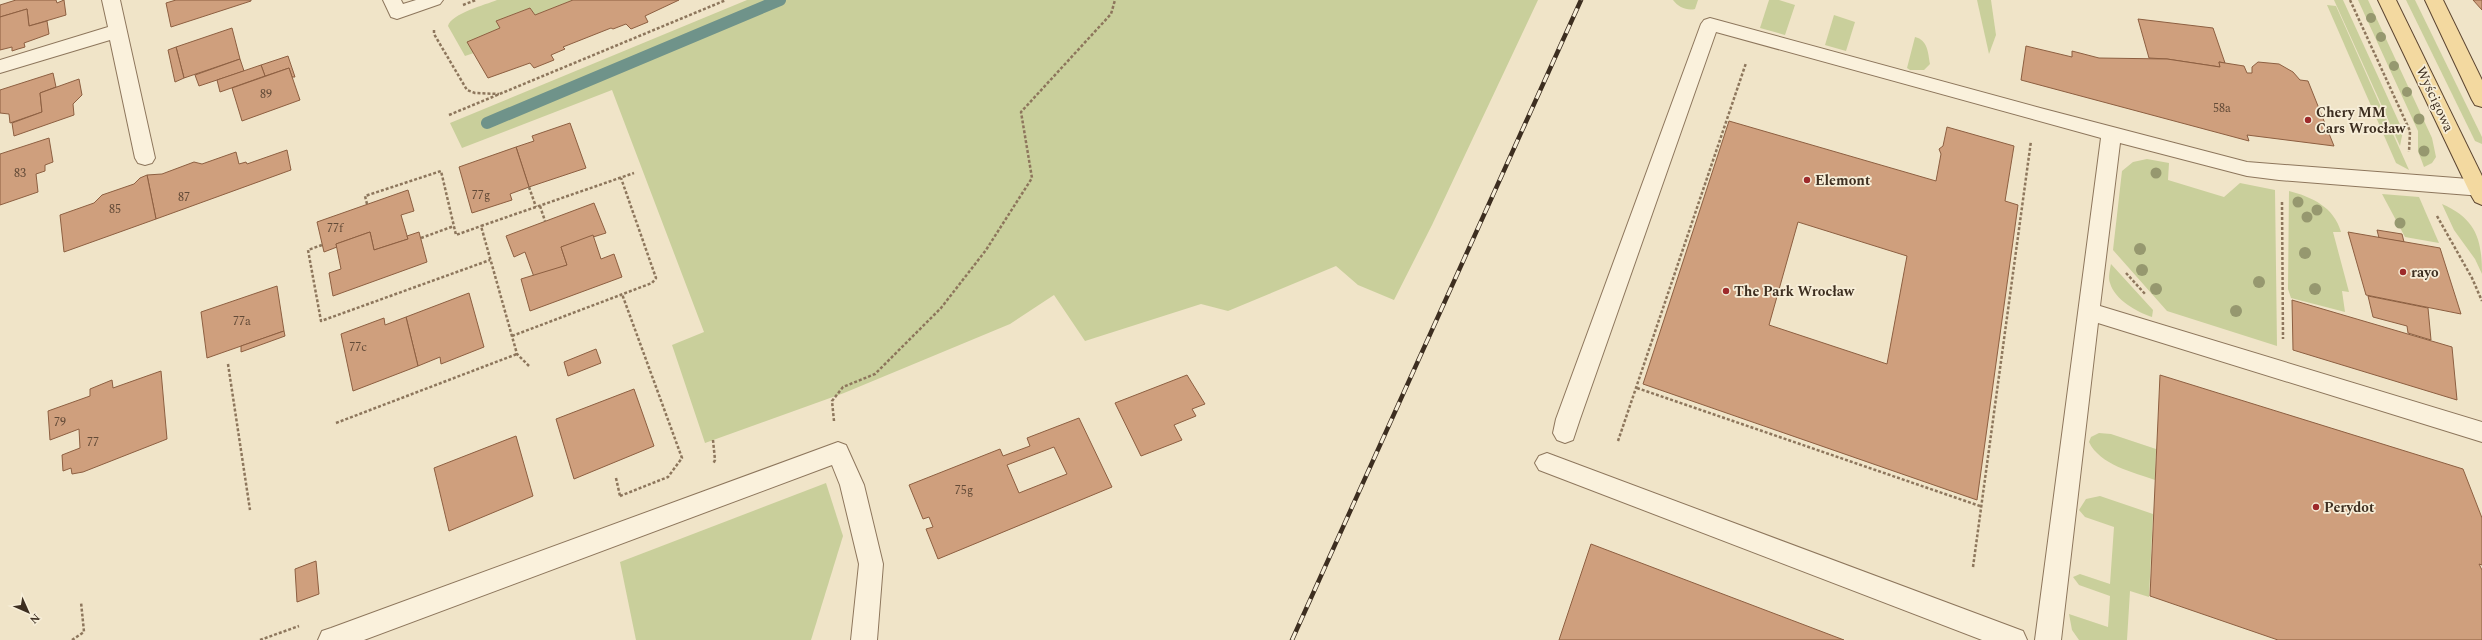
<svg xmlns="http://www.w3.org/2000/svg" width="2482" height="640" font-family="Spectral,serif">
  <style>
    .green { fill: #c9cf9b }
    .lines { fill: none; stroke-linecap: round; stroke-linejoin: round }
    .stream { stroke: #6f938a; stroke-width: 12 }
    .building { fill: #cf9f7d; stroke: #8d5f41; fill-rule: evenodd }
    .minor-casing { stroke: #8d765c; stroke-width: 2 }
    .major-casing { stroke: #5b4430; stroke-width: 2 }
    .path { stroke: #8d765c; stroke-width: 2.5; stroke-dasharray: 3 2; stroke-linecap: butt }
    .minor { fill: #faf1dc; fill-rule: evenodd }
    .major { fill: #f3d9a0; fill-rule: evenodd }
    .rail-casing { stroke: #3d2e20; stroke-width: 4.5 }
    .rail { stroke: #f7eed8; stroke-width: 3; stroke-dasharray: 9; stroke-linecap: butt }
    .tree { fill: #96986f }
    .poi-dot { fill: #9e2a2b; stroke: #f7eed8; stroke-width: 1.5 }
    .labels { text-anchor: middle; dominant-baseline: central; stroke-width: 3.5; stroke-linejoin: round; paint-order: stroke }
    .number-label { font-size: 12px; fill: #624a37 }
    .street-label { font-size: 14px; fill: #3d2e20; stroke: #f7eed8 }
    .poi-label { font-size: 14px; font-weight: bold; fill: #3d2e20; stroke: #f7eed8; text-anchor: start }
  </style>
  <rect width="100%" height="100%" fill="#f0e4c8"/>
  <g class="green">
    <path d="M497,0H573L535,15L530,8L496,21L500,28L468,42L474,53L465,56L448,26C452,13 485,5 497,0Z"/>
    <polygon points="747,0 1538,0 1432,225 1394,300 1358,285 1336,266 1228,311 1201,304 1085,341 1054,295 1010,324 844,393 705,443 672,345 704,332 612,90 462,148 450,123"/>
    <path d="M1673,0H1698L1695,9C1687,11 1678,7 1673,0Z"/>
    <polygon points="1769,0 1779,0 1795,5 1785,35 1760,28"/>
    <polygon points="1977,0 1991,0 1996,35 1989,54"/>
    <polygon points="2334,0 2343,0 2403,131 2400,146"/>
    <polygon points="2358,0 2368,0 2432,138 2436,157 2432,163 2424,167 2418,151 2418,131"/>
    <polygon points="2406,0 2415,0 2482,137 2482,144 2475,141"/>
    <polygon points="2327,5 2336,6 2409,170 2396,163"/>
    <polygon points="1834,15 1855,22 1846,51 1825,45"/>
    <path d="M1915,37C1928,40 1928,53 1930,64L1924,70H1910L1907,68Z"/>
    <polygon points="2147,159 2169,163 2168,180 2224,197 2240,183 2275,190 2277,346 2167,311 2113,250 2122,171 2133,162"/>
    <path d="M2289,191C2312,197 2334,207 2341,232H2333L2349,292L2342,291L2345,312L2291,298L2288,289Z"/>
    <polygon points="2382,194 2419,197 2439,243 2405,237"/>
    <path d="M2442,204C2476,219 2482,239 2482,274L2475,259L2454,230Z"/>
    <path d="M2111,264L2153,310L2152,317C2137,312 2115,300 2110,283C2108,278 2110,269 2111,264Z"/>
    <path d="M2099,433L2111,434L2156,449L2155,480C2133,472 2100,465 2089,442L2091,437Z"/>
    <polygon points="826,483 843,536 811,640 636,640 620,562"/>
    <polygon points="2100,496 2153,514 2149,597 2130,591 2127,640 2079,640 2072,630 2069,614 2108,627 2110,596 2079,585 2073,577 2080,574 2110,584 2114,527 2085,517 2079,510 2086,499"/>
  </g>
  <g class="lines">
    <polyline class="stream" points="487,123 780,0"/>
  </g>
  <g class="building">
    <polygon points="16,0 56,0 57,3 64,0 66,15 29,26 27,9 0,17 0,5"/>
    <polygon points="176,0 251,0 251,1 171,27 166,3"/>
    <polygon points="573,0 679,0 645,16 648,22 631,29 626,24 613,29 611,28 563,47 565,49 551,55 554,60 534,68 530,63 488,78 467,42 500,28 496,21 530,8 535,15"/>
    <polygon points="2473,0 2482,0 2482,10"/>
    <polygon points="27,9 29,26 47,21 49,34 24,43 25,47 18,49 12,51 12,47 0,50 0,17"/>
    <polygon points="2138,19 2213,28 2225,63 2219,62 2220,67 2167,59 2149,58"/>
    <polygon points="232,28 240,59 184,78 176,47"/>
    <polygon points="2026,46 2072,57 2072,51 2099,58 2167,59 2220,67 2219,62 2225,63 2244,66 2247,73 2252,73 2252,67 2258,62 2279,64 2293,72 2300,80 2308,81 2334,146 2247,135 2249,141 2021,80"/>
    <polygon points="176,47 184,78 175,82 168,50"/>
    <polygon points="288,56 295,77 292,77 289,68 265,76 261,65"/>
    <polygon points="240,59 244,71 199,86 195,75"/>
    <polygon points="261,65 265,76 220,92 217,80"/>
    <polygon points="289,68 300,100 242,121 232,88"/>
    <polygon points="53,73 56,87 40,93 42,112 10,123 9,114 0,113 0,90"/>
    <polygon points="79,79 82,95 73,104 74,115 14,136 12,123 42,112 40,93"/>
    <path d="M1729,121L1936,181L1941,154L1939,149L1943,146L1947,127L2014,146L2005,201L2018,205L1977,500L1643,384ZM1798,222L1907,256L1887,364L1769,325Z"/>
    <polygon points="570,123 586,168 529,187 516,147 534,141 532,136"/>
    <polygon points="49,138 53,162 45,165 45,171 36,174 38,192 0,205 0,154"/>
    <polygon points="516,147 529,187 510,194 512,200 472,213 459,167"/>
    <polygon points="287,150 291,170 156,219 147,175 162,174 194,162 202,164 236,152 239,164 246,162 247,164"/>
    <polygon points="147,175 156,219 64,252 60,215 94,203 102,195 134,184 140,178"/>
    <polygon points="408,190 414,211 401,215 408,239 374,250 370,232 336,244 337,247 324,252 317,222"/>
    <polygon points="594,203 606,233 561,247 567,265 534,277 525,252 514,257 506,236"/>
    <polygon points="2377,230 2402,234 2404,242 2379,238"/>
    <polygon points="370,232 374,250 408,239 407,236 419,232 427,262 333,296 329,273 341,269 336,244"/>
    <polygon points="2348,232 2440,248 2461,314 2366,295"/>
    <polygon points="593,235 601,259 614,254 622,277 530,311 521,279 567,265 561,247"/>
    <polygon points="277,286 284,331 207,358 201,312"/>
    <polygon points="469,293 484,347 441,364 440,357 418,366 406,317"/>
    <polygon points="2368,296 2428,308 2431,340 2408,333 2407,326 2373,317"/>
    <polygon points="2292,300 2452,347 2457,400 2293,350"/>
    <polygon points="406,317 418,366 353,391 341,334 384,318 385,325"/>
    <polygon points="284,331 285,336 241,352 241,346"/>
    <polygon points="596,349 601,363 568,376 564,362"/>
    <polygon points="161,371 167,439 83,472 72,474 71,468 63,471 62,455 80,448 79,429 50,440 48,411 90,396 90,389 112,380 113,388"/>
    <polygon points="1187,375 1205,404 1192,409 1196,416 1174,425 1182,440 1141,456 1115,403"/>
    <polygon points="2160,375 2463,469 2482,518 2482,565 2479,564 2482,570 2482,640 2278,640 2150,596"/>
    <polygon points="634,389 654,446 574,479 556,419"/>
    <path d="M1079,418L1112,487L938,559L926,529L933,527L929,517L923,519L909,485L1000,449L1003,456L1030,446L1027,438ZM1054,447L1067,474L1019,493L1007,465Z"/>
    <polygon points="516,436 533,496 449,531 434,468"/>
    <polygon points="1591,544 1844,640 1559,640"/>
    <polygon points="316,561 319,594 297,602 295,569"/>
  </g>
  <g class="lines">
    <g class="minor-casing">
      <g id="minor">
        <polygon points="102,0 120,0 155,158 152,163 145,165 138,163 135,158 110,40 0,73 0,60 108,27"/>
        <polygon points="383,0 401,0 403,4 416,0 443,0 440,4 397,19 391,17"/>
        <polygon points="1710,18 2044,109 2247,162 2482,180 2482,196 2279,180 2247,176 2120,143 2100,306 2482,422 2482,442 2098,323 2061,640 2035,640 2101,138 1716,32 1580,419 1573,440 1565,443 1557,440 1553,433 1556,419 1701,24 1704,20"/>
        <polygon points="838,442 846,445 864,485 883,564 877,640 851,640 859,564 840,485 832,465 364,640 318,640 322,631 331,628"/>
        <polygon points="1547,453 2023,631 2027,640 1982,640 1539,470 1535,463 1539,456"/>
      </g>
    </g>
    <g class="major-casing">
      <g id="major">
        <polygon points="2378,0 2396,0 2482,176 2482,205 2475,202 2472,197"/>
        <polygon points="2425,0 2443,0 2482,80 2482,107 2475,105 2472,100"/>
      </g>
    </g>
    <g class="path">
      <polyline points="2350,0 2410,131 2409,152"/>
      <polyline points="463,5 476,0"/>
      <polyline points="434,30 434,34 467,90 475,93 499,94"/>
      <polyline points="449,115 726,0"/>
      <polyline points="529,187 536,207"/>
      <polyline points="2282,202 2283,339"/>
      <polyline points="367,204 365,196 441,171 456,235 481,226"/>
      <polyline points="540,206 545,221"/>
      <polyline points="2437,216 2472,278 2482,301"/>
      <polyline points="421,238 454,226"/>
      <polyline points="322,245 308,250 321,321 490,260"/>
      <polyline points="2126,273 2146,295"/>
      <polyline points="512,336 652,283 656,278 621,178"/>
      <polyline points="228,364 250,510"/>
      <polyline points="529,366 517,354 481,226 634,173"/>
      <polyline points="1637,388 1980,506"/>
      <polyline points="834,421 832,401 843,387 875,374 941,308 986,250 1032,178 1021,112 1111,14 1115,0"/>
      <polyline points="336,423 517,354"/>
      <polyline points="713,440 715,460 713,464"/>
      <polyline points="1618,441 1746,63"/>
      <polyline points="616,478 620,496"/>
      <polyline points="620,496 668,477 682,458 622,294"/>
      <polyline points="1973,567 2031,141"/>
      <polyline points="72,640 84,632 81,602"/>
      <polyline points="260,640 299,626"/>
    </g>
    <use href="#minor" class="minor"/>
    <use href="#major" class="major"/>
    <g class="rail-casing">
      <polyline id="rail" points="1292,640 1581,0"/>
    </g>
    <use href="#rail" class="rail"/>
  </g>
  <g class="tree">
    <circle cx="2371" cy="18" r="5"/>
    <circle cx="2381" cy="37" r="5"/>
    <circle cx="2394" cy="66" r="5"/>
    <circle cx="2407" cy="92" r="5"/>
    <circle cx="2419" cy="119" r="5.5"/>
    <circle cx="2424" cy="151" r="5.5"/>
    <circle cx="2156" cy="173" r="5.5"/>
    <circle cx="2298" cy="202" r="5.5"/>
    <circle cx="2317" cy="210" r="5.5"/>
    <circle cx="2307" cy="217" r="5.5"/>
    <circle cx="2400" cy="223" r="5.5"/>
    <circle cx="2140" cy="249" r="6"/>
    <circle cx="2305" cy="253" r="6"/>
    <circle cx="2142" cy="270" r="6"/>
    <circle cx="2259" cy="282" r="6"/>
    <circle cx="2156" cy="289" r="6"/>
    <circle cx="2315" cy="289" r="6"/>
    <circle cx="2236" cy="311" r="6"/>
  </g>
  <g class="poi-dot">
    <circle cx="2308" cy="120" r="4"/>
    <circle cx="1807" cy="180" r="4"/>
    <circle cx="2403" cy="272" r="4"/>
    <circle cx="1726" cy="291" r="4"/>
    <circle cx="2316" cy="507" r="4"/>
  </g>
  <g class="labels">
    <g class="number-label">
      <text x="266" y="94">89</text>
      <text x="2222" y="108">58a</text>
      <text x="20" y="173">83</text>
      <text x="481" y="195">77g</text>
      <text x="184" y="197">87</text>
      <text x="115" y="209">85</text>
      <text x="335" y="228">77f</text>
      <text x="242" y="321">77a</text>
      <text x="358" y="347">77c</text>
      <text x="60" y="422">79</text>
      <text x="93" y="442">77</text>
      <text x="964" y="490">75g</text>
    </g>
    <g class="street-label">
      <text transform="translate(2435 99) rotate(65)">Wyścigowa</text>
    </g>
    <g class="poi-label">
      <text x="2316" y="112">Chery MM<tspan x="2316" dy="16">Cars Wrocław</tspan></text>
      <text x="1815" y="180">Elemont</text>
      <text x="2411" y="272">rayo</text>
      <text x="1734" y="291">The Park Wrocław</text>
      <text x="2324" y="507">Perydot</text>
    </g>
  </g>
  <g transform="translate(28 612) rotate(135)" stroke="#f7eed8" stroke-width="3" paint-order="stroke">
  <path d="M0-3L7 15L0 10L-7 15Z" fill="#3d2e20"/>
  <text y="-6" font-size="11" font-weight="bold" text-anchor="middle" fill="#3d2e20">N</text>
  </g>
</svg>
